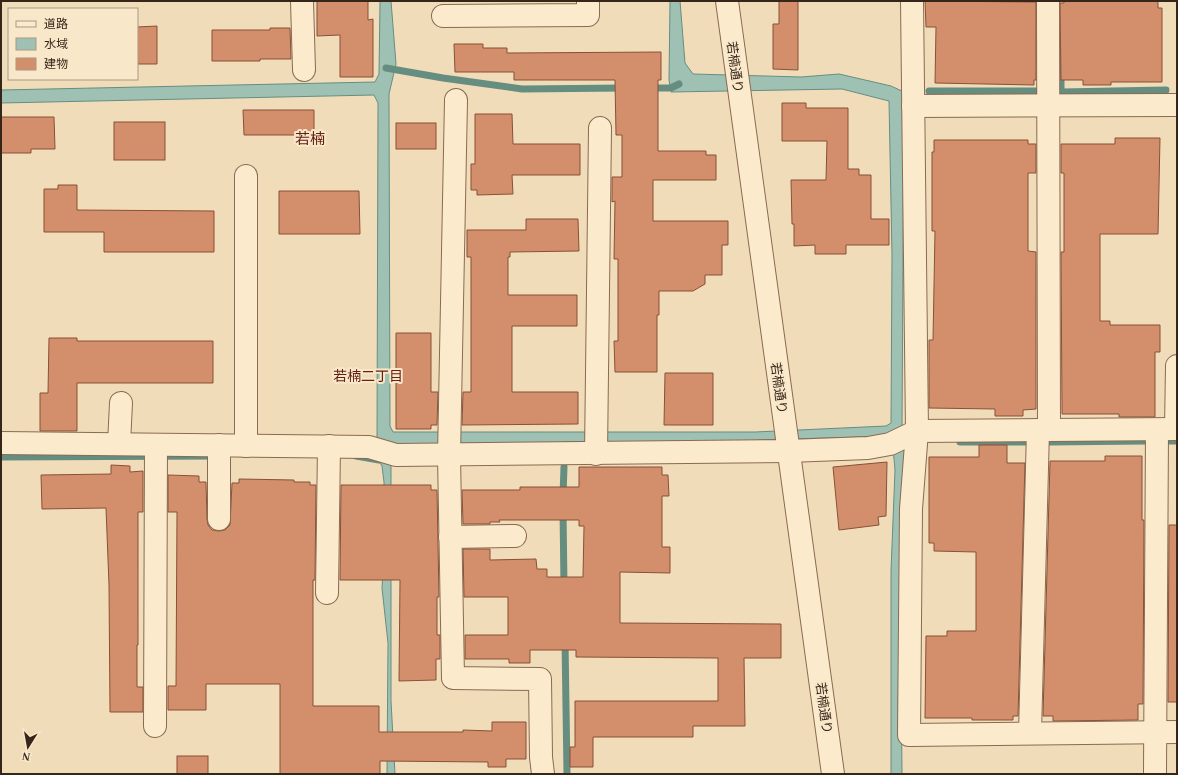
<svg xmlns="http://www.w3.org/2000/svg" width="1178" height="775" font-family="'Times New Roman','Noto Sans JP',serif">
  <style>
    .water { fill: #9ec1b4; stroke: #658e81 }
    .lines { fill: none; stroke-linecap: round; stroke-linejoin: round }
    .stream { stroke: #658e81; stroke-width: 7 }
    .building { fill: #d38e6b; stroke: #895137 }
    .minor-casing { stroke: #886b52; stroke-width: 24 }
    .tertiary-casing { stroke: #886b52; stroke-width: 24 }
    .minor { stroke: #fceacc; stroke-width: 22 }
    .tertiary { stroke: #fceacc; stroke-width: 22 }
    .labels { text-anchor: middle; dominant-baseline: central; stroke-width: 4; stroke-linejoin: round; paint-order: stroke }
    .street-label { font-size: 13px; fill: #362519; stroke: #f8e7c9 }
    .neighbourhood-label { font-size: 14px; fill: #652015; stroke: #f8e7c9 }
    .quarter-label { font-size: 15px; fill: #652015; stroke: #f8e7c9 }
  </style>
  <rect width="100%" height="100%" fill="#f1dcb9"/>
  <polygon class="water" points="380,1 391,1 396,64 389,94 390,426 393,432 755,432 886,426 891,423 892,255 889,101 842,89 671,92 669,80 670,1 680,1 685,63 693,74 801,77 839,74 891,86 904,92 902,429 907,448 900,563 902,774 891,774 891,571 895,470 892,436 758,440 752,443 565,442 547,446 391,462 391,701 395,774 387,774 388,643 382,588 385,537 384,482 382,466 378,460 377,439 378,103 374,95 1,103 1,90 375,82 379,74"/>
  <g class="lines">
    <g class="stream">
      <polyline points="1061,50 1061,92 1166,90"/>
      <polyline points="386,68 443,78 522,89 624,88"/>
      <polyline points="649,88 671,88 679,84"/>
      <polyline points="929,91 1035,91"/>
      <polyline points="1168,441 1177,441"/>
      <polyline points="960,442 1028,442"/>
      <polyline points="1049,442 1147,441"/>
      <polyline points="356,456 379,460"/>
      <polyline points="1,457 216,456"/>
      <polyline points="563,496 564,467"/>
      <polyline points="563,510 564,586"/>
      <polyline points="565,640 567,774"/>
    </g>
  </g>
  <g class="building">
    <polygon points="317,1 368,1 368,20 373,19 373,77 340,77 340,35 317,36"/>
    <polygon points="779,1 798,1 798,70 773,69 773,24 779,24"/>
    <polygon points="925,1 1036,2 1036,80 1034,80 1034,85 935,83 936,27 926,27"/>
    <polygon points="1064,1 1158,1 1158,8 1162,8 1162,82 1111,82 1111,85 1083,85 1083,80 1061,80 1060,3 1064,3"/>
    <polygon points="157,26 157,64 137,64 137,27"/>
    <polygon points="270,28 290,28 291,59 260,59 260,61 212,61 212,30 270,30"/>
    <polygon points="454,44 483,44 483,48 507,48 507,53 661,52 661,80 658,80 658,151 706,151 706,155 716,155 716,180 653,180 653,221 728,221 728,245 722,245 722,275 705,275 705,284 693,291 659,291 659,315 657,315 657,372 615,372 614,341 618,341 618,259 614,259 615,201 612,202 612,177 622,177 622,135 616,135 615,80 514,80 514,72 455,72"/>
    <polygon points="782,103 806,103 806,108 848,108 848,169 859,169 859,175 871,175 871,219 889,219 889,245 846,245 846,254 815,254 815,245 794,246 794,224 792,224 791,180 826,180 827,141 782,141"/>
    <polygon points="243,110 314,110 314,135 244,135"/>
    <polygon points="475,114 512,114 513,144 580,144 580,175 512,175 513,194 477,195 477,190 471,190 471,164 475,164"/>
    <polygon points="1,117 54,117 55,149 31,149 31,153 1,153"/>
    <rect x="114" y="122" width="51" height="38"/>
    <rect x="396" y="123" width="40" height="26"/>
    <polygon points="1115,138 1160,138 1158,234 1100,234 1100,321 1110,321 1110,325 1160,325 1160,352 1155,352 1155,417 1119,417 1119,414 1062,414 1061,252 1064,252 1064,173 1061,173 1061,144 1115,144"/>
    <polygon points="934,140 1028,140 1028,144 1036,144 1036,173 1028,173 1028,251 1036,252 1036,409 1023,410 1023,416 995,416 995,409 929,408 929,340 933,340 935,231 932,231 932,152 934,152"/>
    <polygon points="58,185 77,185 77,210 214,211 214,252 104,252 104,232 44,232 44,189 58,189"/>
    <polygon points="279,191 359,191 360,234 279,234"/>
    <polygon points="526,219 578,219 579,251 510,252 510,257 508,257 508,295 577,295 577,326 512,326 512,392 578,392 578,424 462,425 463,392 471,392 471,257 467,257 467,230 526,230"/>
    <polygon points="396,333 431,333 431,392 438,392 437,425 431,425 431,429 396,429"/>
    <polygon points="49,338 77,338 77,341 213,341 213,383 77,383 77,431 40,431 40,393 48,393"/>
    <polygon points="665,373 713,373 713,425 664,425"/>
    <polygon points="979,445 1007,445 1007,463 1025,463 1018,716 1013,716 1013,720 972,720 972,718 925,718 926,636 947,636 947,631 976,631 976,552 934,551 934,543 929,543 929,457 979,457"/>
    <polygon points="1105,456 1142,456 1142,520 1144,520 1143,704 1138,704 1138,720 1053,721 1053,716 1043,716 1050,461 1105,461"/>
    <polygon points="887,462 886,516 878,517 879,525 839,530 833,467"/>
    <polygon points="111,465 130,466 130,472 143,471 143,512 138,512 138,645 137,645 137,687 143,687 143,712 110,712 109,585 106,508 42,509 41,475 111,474"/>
    <polygon points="579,467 662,467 662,475 668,475 669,496 662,496 662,547 670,547 670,573 620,572 620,623 781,624 781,658 744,658 745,726 693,726 693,737 593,737 593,767 570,767 570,747 575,747 575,701 718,701 718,658 576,657 576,650 530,650 530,663 509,663 509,659 465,659 465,635 508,635 508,597 464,597 463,549 490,549 490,560 536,559 537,569 547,569 547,577 583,577 584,526 579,526 579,520 499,520 500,522 490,522 490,524 463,524 462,490 520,490 520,487 579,487"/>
    <polygon points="168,475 199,476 199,482 206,482 207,519 208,525 212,530 219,531 225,530 230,525 232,483 239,483 239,479 294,480 294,482 310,482 310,485 316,485 315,580 313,580 313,706 379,706 379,732 463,732 463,730 492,731 492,722 526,722 526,759 506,759 506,767 488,767 488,762 380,761 380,774 280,774 280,684 206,684 206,710 168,710 168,686 176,686 177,512 168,512"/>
    <polygon points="341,485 431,485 431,490 437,490 439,597 437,597 437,635 440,635 440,659 436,659 436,680 399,681 400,580 340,580"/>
    <polygon points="1169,525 1177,525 1177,702 1168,702"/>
    <rect x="177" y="756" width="31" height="18"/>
  </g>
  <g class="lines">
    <g class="minor-casing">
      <g id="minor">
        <polyline points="302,1 304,70"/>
        <polyline points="912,1 917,431 911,509 909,735 1177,732"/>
        <polyline points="1048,1 1049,429"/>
        <polyline points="443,16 588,15 588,1"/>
        <polyline points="456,100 449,455 453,678 540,679 541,757 543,774"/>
        <polyline points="913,106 1177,105"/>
        <polyline points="1176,429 1177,366"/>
        <polyline points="1,443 369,447 396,455 788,451 868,448 890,444 917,431 1177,429"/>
        <polyline points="119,444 121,403"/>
        <polyline points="246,446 246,176"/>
        <polyline points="596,454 600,128"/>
        <polyline points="219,519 219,445"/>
        <polyline points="450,537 515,536"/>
        <polyline points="327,593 329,446"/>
        <polyline points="155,726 156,445"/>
        <polyline points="1030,733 1038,430"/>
        <polyline points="1155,774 1157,430"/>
      </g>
    </g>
    <g class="tertiary-casing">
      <polyline id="tertiary" points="727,1 833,774"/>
    </g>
    <use href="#minor" class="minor"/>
    <use href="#tertiary" class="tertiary"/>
  </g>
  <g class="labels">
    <g class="street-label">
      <text transform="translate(735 67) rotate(82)">若楠通り</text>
      <text transform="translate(779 388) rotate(82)">若楠通り</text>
      <text transform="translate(824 708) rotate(82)">若楠通り</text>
    </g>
    <g class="neighbourhood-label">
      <text x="368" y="376">若楠二丁目</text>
    </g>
    <g class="quarter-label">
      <text x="310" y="139">若楠</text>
    </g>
  </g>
  <rect width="1178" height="775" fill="none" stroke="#362519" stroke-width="4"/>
  <rect x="8" y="8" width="130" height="72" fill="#f8e7c9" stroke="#aa9983"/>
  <rect x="16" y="21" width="20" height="6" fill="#fceacc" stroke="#aa9983"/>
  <text x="44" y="28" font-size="12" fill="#362519">道路</text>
  <rect x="16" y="38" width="20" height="12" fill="#9ec1b4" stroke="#aa9983"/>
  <text x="44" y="48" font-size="12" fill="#362519">水域</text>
  <rect x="16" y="58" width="20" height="12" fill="#d38e6b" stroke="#aa9983"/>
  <text x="44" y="68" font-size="12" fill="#362519">建物</text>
  <g transform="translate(28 747) rotate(191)" stroke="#f8e7c9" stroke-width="3" paint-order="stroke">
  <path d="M0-3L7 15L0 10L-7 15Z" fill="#362519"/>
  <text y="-6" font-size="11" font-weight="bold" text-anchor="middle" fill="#362519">N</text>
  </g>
</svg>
